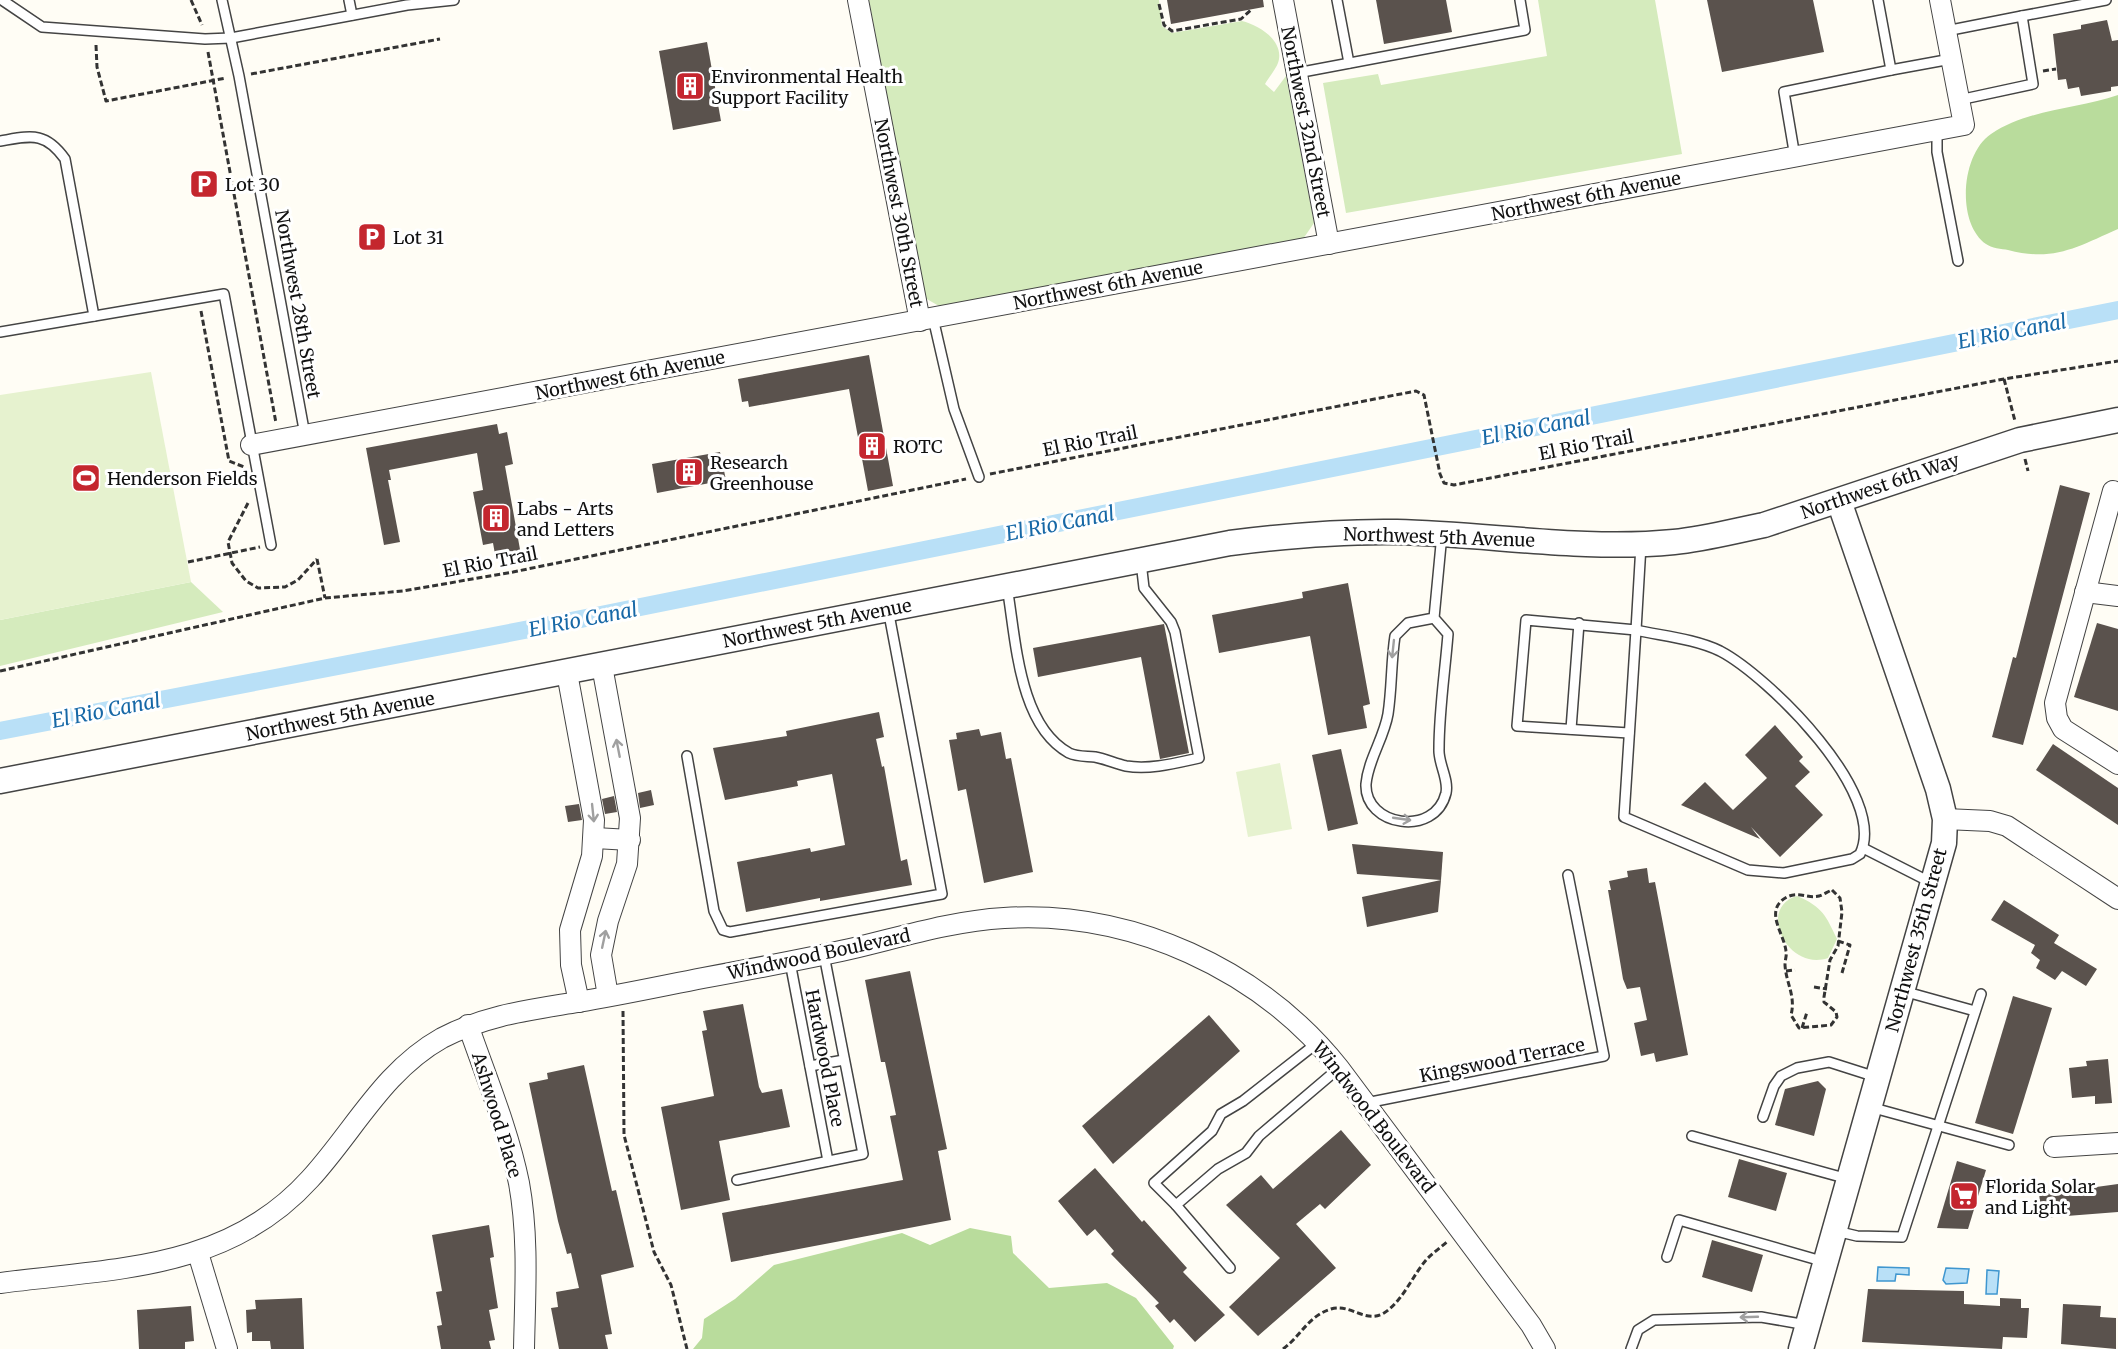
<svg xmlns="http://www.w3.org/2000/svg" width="2118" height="1349" font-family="Merriweather,serif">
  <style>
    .green { fill: #d5ebbd }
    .forest { fill: #b9dc9c }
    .pitch { fill: #e6f2cf }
    .water { fill: #b9e0f7; stroke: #3f96cf; stroke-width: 1.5 }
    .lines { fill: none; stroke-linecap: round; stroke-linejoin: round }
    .canal { stroke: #b9e0f7; stroke-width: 18 }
    .building { fill: #5a524d }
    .service-casing { stroke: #444; stroke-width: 12 }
    .minor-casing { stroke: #444; stroke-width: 22 }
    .tertiary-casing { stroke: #444; stroke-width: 27 }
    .path { stroke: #333; stroke-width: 3; stroke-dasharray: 6 3; stroke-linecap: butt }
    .service { stroke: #fff; stroke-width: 9 }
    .minor { stroke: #fff; stroke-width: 20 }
    .tertiary { stroke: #fff; stroke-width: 24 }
    .oneway { stroke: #a0a0a0 }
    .labels { text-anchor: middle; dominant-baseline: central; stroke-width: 6; stroke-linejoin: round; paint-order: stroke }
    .poi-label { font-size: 18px; fill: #111; stroke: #fff; text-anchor: start }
    .street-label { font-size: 18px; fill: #111; stroke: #fff }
    .water-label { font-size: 20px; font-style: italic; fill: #1768a6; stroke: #fff }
  </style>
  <rect width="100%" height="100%" fill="#fffdf5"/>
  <g class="green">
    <path d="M869,0H1159L1162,26L1172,33L1242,21C1258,25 1282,39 1279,59C1278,67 1269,77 1265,84L1274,92L1286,76L1314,223L1303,239L939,306L925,298Z"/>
    <polygon points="1538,0 1655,0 1682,154 1346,213 1323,83 1378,74 1381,85 1547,56"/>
    <polygon points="191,582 223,612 0,666 0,620"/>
    <path d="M1797,896C1823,907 1826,916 1837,939L1828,958C1788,972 1756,908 1797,896Z"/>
  </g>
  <g class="forest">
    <path d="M2118,95V229C2077,247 2054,262 2008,250C2002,249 1991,248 1986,244C1956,223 1961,154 1991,134C2028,109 2077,109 2118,95Z"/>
    <polygon points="970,1228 1011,1236 1013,1253 1049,1288 1107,1283 1136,1298 1174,1346 1173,1349 693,1349 702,1338 704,1319 735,1299 774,1265 902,1233 930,1245"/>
  </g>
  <g class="pitch">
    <polygon points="151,372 191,582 0,620 0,395"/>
    <polygon points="1280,763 1292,829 1248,837 1236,772"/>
  </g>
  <g class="water">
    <polygon points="1878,1267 1909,1268 1909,1275 1896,1274 1895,1281 1877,1281"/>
    <polygon points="1946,1268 1969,1269 1967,1283 1946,1284 1943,1280"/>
    <polygon points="1987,1270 1999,1271 1997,1294 1986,1294"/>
  </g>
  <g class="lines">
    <polyline class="canal" points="0,731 561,623 2118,310"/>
  </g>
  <g class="building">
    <polygon points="1167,0 1263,0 1264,7 1171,24"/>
    <polygon points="1376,0 1446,0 1452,32 1384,44"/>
    <polygon points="1707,0 1813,0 1824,52 1722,72"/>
    <polygon points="2107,20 2112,41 2118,40 2118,86 2111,87 2111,91 2081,96 2079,87 2068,89 2066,79 2058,80 2053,34 2081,29 2081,25"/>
    <polygon points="707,42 721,121 673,130 659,51"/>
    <polygon points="869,355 893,486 868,491 849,389 749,407 748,401 742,402 738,379"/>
    <polygon points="497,424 499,434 507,432 513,464 505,466 521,555 496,560 493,543 483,545 473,492 483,490 477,453 389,470 391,480 388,480 400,542 384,545 366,448"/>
    <polygon points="720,452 726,480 657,493 652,464"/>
    <polygon points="2060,485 2090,493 2023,745 1992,737 2013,657 2016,658"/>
    <polygon points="1348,583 1370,704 1363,706 1367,728 1328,735 1310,636 1219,653 1212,615 1303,598 1302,592"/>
    <polygon points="2097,623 2118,629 2118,711 2074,697"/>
    <polygon points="1164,624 1189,753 1160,759 1141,657 1038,677 1033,648"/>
    <polygon points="879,712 884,737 876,739 882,767 884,766 901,861 907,859 912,885 820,901 820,898 746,912 737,862 810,848 811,852 845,845 832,774 797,781 798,786 725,800 713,748 787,736 786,731"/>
    <polygon points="1775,725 1803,757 1799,761 1810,772 1795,786 1823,815 1780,857 1751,827 1760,839 1681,805 1705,782 1733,810 1767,778 1745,755"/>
    <polygon points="979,729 981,736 1001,732 1006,759 1011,758 1033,872 984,883 966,789 958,791 949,740 957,739 956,733"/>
    <polygon points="2053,744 2118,788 2118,825 2036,770"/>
    <polygon points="1341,749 1358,824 1328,831 1312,755"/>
    <polygon points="651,790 654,805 640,808 638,793"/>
    <polygon points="614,796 617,812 605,814 602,799"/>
    <polygon points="579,804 582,820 568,822 565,806"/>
    <polygon points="1352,844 1443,852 1441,880 1357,874"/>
    <polygon points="1647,868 1649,883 1655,882 1688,1055 1656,1062 1654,1053 1641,1056 1634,1023 1647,1020 1640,987 1627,989 1623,979 1608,890 1611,890 1609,881 1628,877 1627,871"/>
    <polygon points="1441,880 1438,912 1367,927 1362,897"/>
    <polygon points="2004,900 2059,935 2054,943 2097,969 2086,986 2062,971 2055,980 2036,968 2040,960 2031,953 2035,945 1991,920"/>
    <polygon points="910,971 947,1149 938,1151 951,1220 731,1262 722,1213 903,1180 890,1116 896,1115 885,1062 881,1062 865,980"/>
    <polygon points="2013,996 2052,1008 2013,1134 1975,1123"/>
    <polygon points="743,1004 759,1087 762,1093 782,1089 790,1127 719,1141 730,1200 681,1210 661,1107 714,1096 702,1031 707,1030 703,1011"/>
    <polygon points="1209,1015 1240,1051 1113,1164 1082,1126"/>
    <polygon points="2108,1059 2112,1103 2095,1104 2095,1096 2072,1098 2069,1068 2087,1066 2086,1061"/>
    <polygon points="584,1065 612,1191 616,1190 634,1267 601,1275 612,1334 605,1335 608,1349 559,1349 551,1308 558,1307 556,1292 579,1288 571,1253 567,1254 558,1221 529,1083 548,1079 547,1073"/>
    <polygon points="1818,1081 1826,1089 1814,1136 1775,1125 1785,1089"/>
    <polygon points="1341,1130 1371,1165 1325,1209 1320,1204 1296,1224 1336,1268 1258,1336 1229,1307 1280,1258 1226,1205 1261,1175 1273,1189"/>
    <polygon points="1739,1159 1787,1173 1776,1211 1728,1197"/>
    <polygon points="1957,1161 1986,1170 1968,1229 1937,1228"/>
    <polygon points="1095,1168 1142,1222 1144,1220 1187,1268 1183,1272 1225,1315 1195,1342 1174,1319 1170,1323 1155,1306 1159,1303 1111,1254 1114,1251 1095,1229 1087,1236 1058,1201"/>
    <polygon points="2118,1184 2118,1212 2041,1218 2039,1191 2070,1189 2070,1186 2089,1185 2089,1188"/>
    <polygon points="489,1225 494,1257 490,1258 498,1308 489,1310 495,1340 489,1341 491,1349 441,1349 437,1326 442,1325 436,1292 442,1291 432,1235"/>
    <polygon points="1712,1240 1763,1255 1752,1292 1702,1277"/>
    <polygon points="1868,1289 1964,1291 1964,1304 2000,1306 2000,1298 2021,1299 2021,1308 2029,1308 2027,1338 2003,1337 2002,1349 1862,1342"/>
    <polygon points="302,1298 304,1349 271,1349 270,1341 252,1341 252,1332 247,1333 246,1310 256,1309 255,1300"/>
    <polygon points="2063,1304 2101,1306 2100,1317 2116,1318 2116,1349 2061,1344"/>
    <polygon points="191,1306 194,1341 185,1342 185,1349 139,1349 137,1310"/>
  </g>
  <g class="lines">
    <g class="service-casing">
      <g id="service">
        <polyline points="2,0 42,27 205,39 231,38 407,5 454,0"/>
        <polyline points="222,0 239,76 305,435"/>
        <polyline points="349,0 352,15"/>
        <polyline points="1337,0 1349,63"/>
        <polyline points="2022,16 2106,0"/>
        <polyline points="1946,31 2022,16 2033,84 1959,100"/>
        <polyline points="1891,70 1951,59"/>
        <polyline points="1297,73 1525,30 1520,0"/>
        <polyline points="1937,130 1937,152 1958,261"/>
        <path d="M0,141C31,136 45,131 65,159L94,316"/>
        <polyline points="1795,157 1784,92 1891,70 1878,0"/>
        <polyline points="933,318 954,409 979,477"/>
        <polyline points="0,332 224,294 271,545"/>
        <path d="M1007,587C1016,638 1018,725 1069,753C1077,757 1087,756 1095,757C1106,759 1116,764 1126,766C1150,770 1176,763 1199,758L1175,632L1171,622L1144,588L1141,562"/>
        <path d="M1434,618L1408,623L1395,636C1391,662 1392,688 1388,714C1384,738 1368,760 1366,784C1364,826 1435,838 1446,793C1449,779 1438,763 1439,749C1439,711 1445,672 1448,634L1434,618L1442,534"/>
        <path d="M1636,630C1663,636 1695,639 1720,651C1768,676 1889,795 1860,854L1852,859L1784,873L1748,870L1624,817Z"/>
        <polyline points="1571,729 1579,623"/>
        <polyline points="1629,733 1517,726 1526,620 1636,630 1641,545"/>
        <polyline points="687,756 714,911 723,930 730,932 942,894 888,609"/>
        <polyline points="1863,848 1930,882"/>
        <polyline points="790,962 828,1161"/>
        <polyline points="1903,991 1975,1011"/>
        <polyline points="810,1066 844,1060"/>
        <polyline points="1366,1103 1604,1056 1568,875"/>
        <polyline points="1870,1107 2009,1145"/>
        <polyline points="1763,1117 1774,1086 1781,1076 1797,1068 1829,1062 1876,1077"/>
        <polyline points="1692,1136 1848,1179"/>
        <polyline points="737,1180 863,1154 824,955"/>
        <polyline points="1176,1205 1154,1183 1212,1131 1221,1114 1243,1101 1317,1043"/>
        <polyline points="1836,1231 1857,1236 1902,1237 1981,994"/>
        <polyline points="1667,1257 1679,1220 1825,1262"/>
        <polyline points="1230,1268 1176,1205 1218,1169 1246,1153 1259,1136 1339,1068"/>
        <polyline points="1631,1349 1638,1330 1654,1320 1761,1317 1807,1325"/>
      </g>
    </g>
    <g class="minor-casing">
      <g id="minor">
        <polyline points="858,0 920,321"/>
        <polyline points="1283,0 1329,244"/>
        <polyline points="251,445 1964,125 1940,0"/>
        <polyline points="2113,491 2055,703 2057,718 2063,729 2118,764"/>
        <polyline points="2085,592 2118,596"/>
        <polyline points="602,666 630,818 627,864 608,921 601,955 608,996"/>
        <polyline points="567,673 594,820 592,856 570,930 571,965 579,1002"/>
        <polyline points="1945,819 1990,821 2007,826 2118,899"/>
        <polyline points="595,838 630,840"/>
        <path d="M468,1025C486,1077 508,1129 519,1183C529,1238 525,1294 524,1349"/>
        <polyline points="2054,1147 2118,1143"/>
        <polyline points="198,1253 227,1349"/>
        <path d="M0,1283C114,1268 227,1271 310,1179C354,1131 383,1071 442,1038C486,1015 530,1010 578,1002C620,995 662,986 703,978C752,969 801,960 850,949C901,937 952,921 1004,918C1131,910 1260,969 1339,1068L1531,1325L1545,1349"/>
      </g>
    </g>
    <g class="tertiary-casing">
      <g id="tertiary">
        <path d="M0,781L1230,543C1285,536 1341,531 1397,532C1489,534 1582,551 1674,542C1704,539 1734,531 1764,525L2020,440L2118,420"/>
        <polyline points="1801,1349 1944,843 1945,819 1938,789 1839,501"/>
      </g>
    </g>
    <g class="path">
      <polyline points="191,0 202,25"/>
      <polyline points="1159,4 1164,25 1172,31 1241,19 1251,10"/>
      <polyline points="96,45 97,67 106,101 226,78"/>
      <polyline points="208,52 276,423"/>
      <polyline points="2043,71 2056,69"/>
      <polyline points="251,74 440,39"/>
      <polyline points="201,311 229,461 244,467"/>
      <polyline points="2004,379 2015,421"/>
      <polyline points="2025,459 2028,471"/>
      <polyline points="990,474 1416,391 1424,395 1440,474 1444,483 1454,485 2004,379 2118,361"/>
      <polyline points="248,503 228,542 232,563 246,581 258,588 285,587 298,580 317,559"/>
      <polyline points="317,559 325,598"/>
      <polyline points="188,562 260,547"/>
      <polyline points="0,671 325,598 403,591 513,572 966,479"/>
      <path d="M1832,890L1840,898L1842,912L1838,946L1830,960L1824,997V1002L1836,1012L1837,1017L1831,1025L1799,1028L1791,1015C1796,996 1786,983 1785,965C1785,960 1787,955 1786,951C1784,933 1763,910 1787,897C1799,891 1808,899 1819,896C1823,895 1827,892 1832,890Z"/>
      <polyline points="1838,941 1850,945 1842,973"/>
      <polyline points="1786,971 1795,970"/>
      <polyline points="1814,987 1827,989"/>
      <polyline points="623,1011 624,1135 654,1252 671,1285 687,1349"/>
      <polyline points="1802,1028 1807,1012"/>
      <path d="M1283,1349C1301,1336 1308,1316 1331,1309C1350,1303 1365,1324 1384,1313C1403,1301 1412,1276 1427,1259C1433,1253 1441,1247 1448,1241"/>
    </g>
    <use href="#service" class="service"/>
    <use href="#minor" class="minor"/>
    <use href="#tertiary" class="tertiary"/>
  </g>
  <defs><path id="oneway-shaft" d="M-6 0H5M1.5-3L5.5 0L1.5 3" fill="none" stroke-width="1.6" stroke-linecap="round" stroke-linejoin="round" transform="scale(1.5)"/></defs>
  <g class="oneway">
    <use href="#oneway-shaft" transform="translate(1393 649) rotate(96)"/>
    <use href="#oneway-shaft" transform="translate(618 748) rotate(-101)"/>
    <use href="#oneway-shaft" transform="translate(593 813) rotate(84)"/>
    <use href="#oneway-shaft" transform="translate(1402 819) rotate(8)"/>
    <use href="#oneway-shaft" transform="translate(604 939) rotate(-78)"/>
    <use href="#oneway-shaft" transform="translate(1749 1317) rotate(178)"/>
  </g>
  <defs>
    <g id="building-square" transform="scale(1.5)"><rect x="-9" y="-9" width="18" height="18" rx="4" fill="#c4262e" stroke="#fff"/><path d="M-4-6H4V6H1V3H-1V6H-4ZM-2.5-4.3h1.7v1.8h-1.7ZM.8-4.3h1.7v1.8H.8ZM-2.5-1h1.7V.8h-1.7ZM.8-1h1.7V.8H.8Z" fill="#fff"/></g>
    <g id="parking-square" transform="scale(1.5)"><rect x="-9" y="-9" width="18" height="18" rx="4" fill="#c4262e" stroke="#fff"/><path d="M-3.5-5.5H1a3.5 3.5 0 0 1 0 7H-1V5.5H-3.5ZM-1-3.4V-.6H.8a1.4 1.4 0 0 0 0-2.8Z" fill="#fff"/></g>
    <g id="stadium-square" transform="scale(1.5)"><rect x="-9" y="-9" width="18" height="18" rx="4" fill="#c4262e" stroke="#fff"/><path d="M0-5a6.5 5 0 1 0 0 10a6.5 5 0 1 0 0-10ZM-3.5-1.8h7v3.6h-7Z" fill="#fff"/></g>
    <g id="supermarket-square" transform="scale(1.5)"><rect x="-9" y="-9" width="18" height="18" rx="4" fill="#c4262e" stroke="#fff"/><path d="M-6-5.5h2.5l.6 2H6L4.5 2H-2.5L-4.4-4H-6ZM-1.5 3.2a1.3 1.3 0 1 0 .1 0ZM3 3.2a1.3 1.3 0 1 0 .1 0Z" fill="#fff"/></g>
  </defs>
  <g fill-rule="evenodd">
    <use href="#building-square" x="690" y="86"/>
    <use href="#parking-square" x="204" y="184"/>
    <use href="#parking-square" x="372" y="237"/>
    <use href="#building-square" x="872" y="446"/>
    <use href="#building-square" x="689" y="472"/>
    <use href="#stadium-square" x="86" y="478"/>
    <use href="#building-square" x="496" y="518"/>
    <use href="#supermarket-square" x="1964" y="1196"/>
  </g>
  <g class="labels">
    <g class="poi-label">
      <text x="711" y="76">Environmental Health<tspan x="711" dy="21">Support Facility</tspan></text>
      <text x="225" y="184">Lot 30</text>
      <text x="393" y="237">Lot 31</text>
      <text x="893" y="446">ROTC</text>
      <text x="710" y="462">Research<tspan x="710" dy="21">Greenhouse</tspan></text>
      <text x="107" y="478">Henderson Fields</text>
      <text x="517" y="508">Labs - Arts<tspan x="517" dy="21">and Letters</tspan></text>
      <text x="1985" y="1186">Florida Solar<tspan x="1985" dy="21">and Light</tspan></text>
    </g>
    <g class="street-label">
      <text transform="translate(1306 122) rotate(79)">Northwest 32nd Street</text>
      <text transform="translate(1586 196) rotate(-11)">Northwest 6th Avenue</text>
      <text transform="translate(899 213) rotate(79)">Northwest 30th Street</text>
      <text transform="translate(1108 285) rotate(-11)">Northwest 6th Avenue</text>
      <text transform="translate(298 304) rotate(80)">Northwest 28th Street</text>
      <text transform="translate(630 375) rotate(-11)">Northwest 6th Avenue</text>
      <text transform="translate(1090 441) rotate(-11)">El Rio Trail</text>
      <text transform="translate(1586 445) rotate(-11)">El Rio Trail</text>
      <text transform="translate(1880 486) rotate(-19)">Northwest 6th Way</text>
      <text transform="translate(1439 537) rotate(2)">Northwest 5th Avenue</text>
      <text transform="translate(490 562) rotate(-11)">El Rio Trail</text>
      <text transform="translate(817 623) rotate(-11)">Northwest 5th Avenue</text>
      <text transform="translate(340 716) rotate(-11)">Northwest 5th Avenue</text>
      <text transform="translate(1916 940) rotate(-75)">Northwest 35th Street</text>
      <text transform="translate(819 954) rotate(-12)">Windwood Boulevard</text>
      <text transform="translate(825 1058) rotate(79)">Hardwood Place</text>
      <text transform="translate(1502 1060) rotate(-11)">Kingswood Terrace</text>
      <text transform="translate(497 1115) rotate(73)">Ashwood Place</text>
      <text transform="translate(1374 1117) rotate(52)">Windwood Boulevard</text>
    </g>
    <g class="water-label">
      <text transform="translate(2012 331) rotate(-11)">El Rio Canal</text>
      <text transform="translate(1536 427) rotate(-11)">El Rio Canal</text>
      <text transform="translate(1060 523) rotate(-11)">El Rio Canal</text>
      <text transform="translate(583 619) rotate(-11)">El Rio Canal</text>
      <text transform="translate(106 710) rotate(-11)">El Rio Canal</text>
    </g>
  </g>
</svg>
